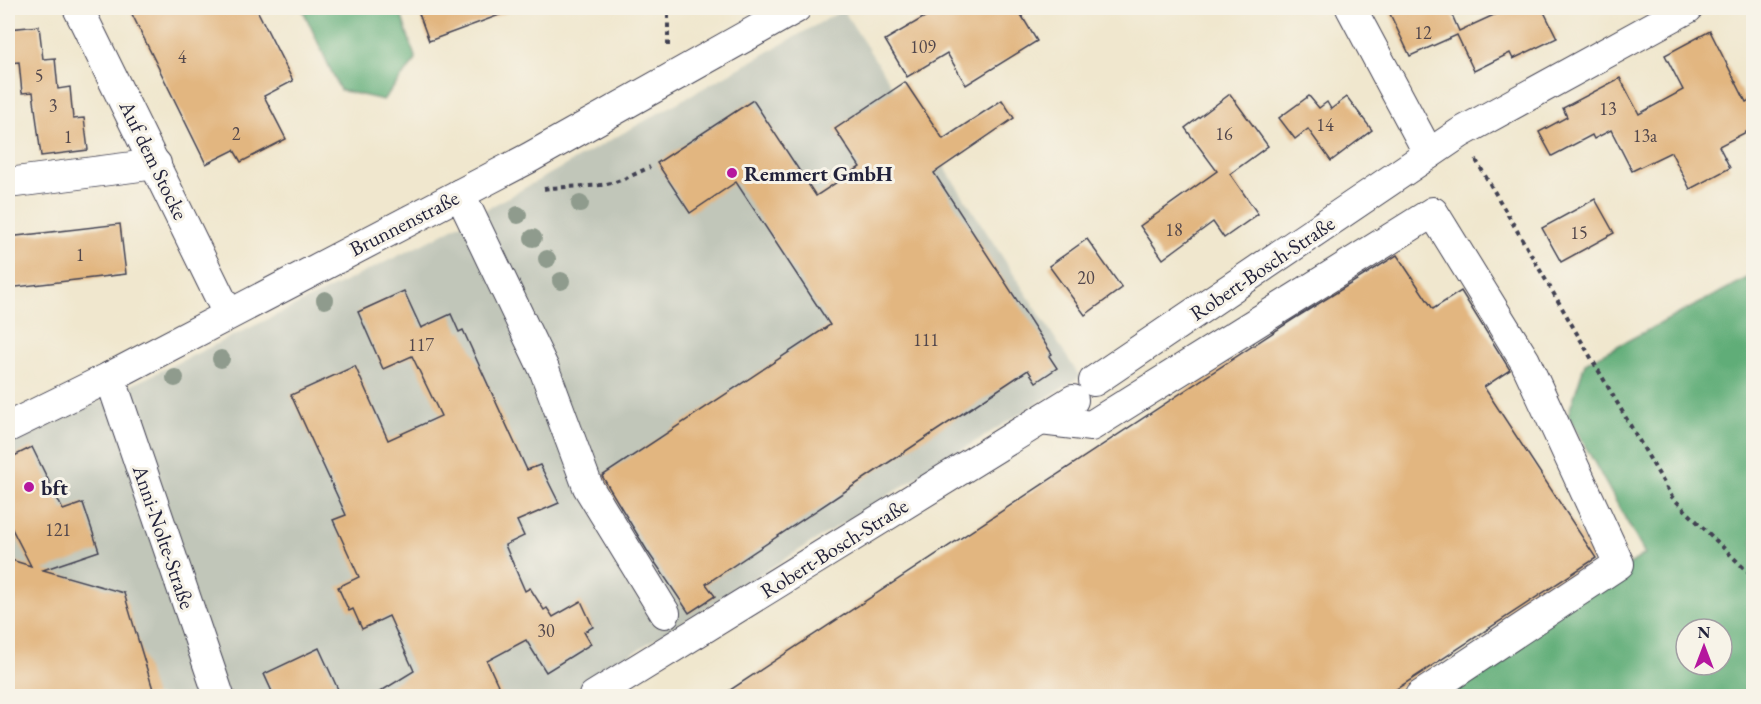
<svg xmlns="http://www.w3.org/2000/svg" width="1761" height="704" font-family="'EB Garamond',serif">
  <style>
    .industrial { fill: #c1c6b9 }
    .forest { fill: #60ad78; stroke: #41685a; stroke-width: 1.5; fill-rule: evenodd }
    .building { fill: #e2b680 }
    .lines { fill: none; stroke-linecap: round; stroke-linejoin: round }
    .minor-casing { stroke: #414051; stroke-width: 32 }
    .path { stroke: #414051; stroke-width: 4; stroke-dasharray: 4.5 4.5; stroke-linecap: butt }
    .minor { stroke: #fff; stroke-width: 30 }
    .tree { fill: #8f9b8d }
    .poi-dot { fill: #b5179e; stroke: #f7f3e8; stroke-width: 2 }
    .labels { text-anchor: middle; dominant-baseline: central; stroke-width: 6; stroke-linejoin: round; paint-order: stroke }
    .number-label { font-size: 18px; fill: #52474c }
    .street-label { font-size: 21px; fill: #22223b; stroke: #f7f3e8 }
    .poi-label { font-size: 21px; font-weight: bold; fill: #22223b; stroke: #f7f3e8; text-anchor: start }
  </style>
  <rect width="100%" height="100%" fill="#f7f3e8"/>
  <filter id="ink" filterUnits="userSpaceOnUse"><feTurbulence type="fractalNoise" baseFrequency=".0167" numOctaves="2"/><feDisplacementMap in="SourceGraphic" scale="12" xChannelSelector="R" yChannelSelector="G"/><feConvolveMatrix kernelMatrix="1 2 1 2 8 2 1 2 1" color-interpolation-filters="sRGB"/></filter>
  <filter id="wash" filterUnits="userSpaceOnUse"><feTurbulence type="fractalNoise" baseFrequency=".008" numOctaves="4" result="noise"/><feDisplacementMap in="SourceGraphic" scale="24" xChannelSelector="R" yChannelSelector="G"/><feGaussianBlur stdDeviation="1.35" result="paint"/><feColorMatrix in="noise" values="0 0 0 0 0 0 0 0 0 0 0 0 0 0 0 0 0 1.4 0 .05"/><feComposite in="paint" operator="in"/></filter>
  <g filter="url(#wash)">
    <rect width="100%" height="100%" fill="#f0e7ce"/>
    <polygon class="industrial" points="843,10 1080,377 634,652 566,696 8,696 8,445 435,238"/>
    <g class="forest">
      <polygon points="302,8 399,8 416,60 383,100 340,90"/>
      <path d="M1753,275V696H1430L1645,554L1568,415L1585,363ZM1686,629H1722V665H1686Z"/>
    </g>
    <g id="blocks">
      <g class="building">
        <polygon points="129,8 256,8 293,81 264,96 286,139 241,162 234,150 206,164"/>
        <polygon points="417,8 513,8 513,10 429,41"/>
        <polygon points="940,8 1017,8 1037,41 966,85 947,53 907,77 885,40"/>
        <polygon points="1405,8 1449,8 1459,31 1509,8 1542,8 1557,38 1513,59 1510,53 1474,71 1457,35 1410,56 1390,14"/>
        <polygon points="39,26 43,59 55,58 58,89 70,87 73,119 84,118 88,150 41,156 33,92 22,93 19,62 8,63 8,29"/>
        <polygon points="1710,31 1746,102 1754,98 1754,128 1719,146 1730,168 1690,189 1671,152 1632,171 1611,130 1594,139 1592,135 1552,156 1539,132 1567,117 1563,108 1620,78 1639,114 1683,90 1665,55"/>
        <polygon points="905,82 943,139 1002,100 1014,118 934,173 1052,354 1049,356 1057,368 1036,382 1028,370 844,492 706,584 715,596 689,613 648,552 602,476 830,325 736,182 690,213 657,163 753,100 816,196 860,167 835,129"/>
        <polygon points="1230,94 1268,146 1230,174 1258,214 1224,238 1213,222 1163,259 1140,226 1217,171 1185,128"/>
        <polygon points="1309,96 1319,108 1327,102 1331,109 1347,97 1372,130 1331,161 1308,129 1295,139 1279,118"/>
        <polygon points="1595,199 1614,233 1561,262 1542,228"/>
        <polygon points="120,224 126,274 8,288 8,237"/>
        <polygon points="1087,239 1122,288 1085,315 1049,266"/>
        <polygon points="1397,255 1433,309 1461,291 1510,370 1484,387 1596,558 1386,696 721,696 1292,320"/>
        <polygon points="404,291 421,328 451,314 459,332 463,330 527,470 540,465 559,503 517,521 524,536 505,545 525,591 530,588 544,610 547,608 553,617 581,601 593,627 584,632 591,644 546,672 526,640 487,661 503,696 373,696 414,671 389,616 362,629 353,609 349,611 338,587 359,577 333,520 346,515 291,395 355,366 388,440 441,416 412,356 383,369 358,312"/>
        <polygon points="32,447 63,510 83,503 99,551 43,570 124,593 155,696 8,696 8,559 31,566 8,521 8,459"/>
        <polygon points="319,648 341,696 274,696 264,674"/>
      </g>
    </g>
  </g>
  <g filter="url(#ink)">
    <use href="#blocks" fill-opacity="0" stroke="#414051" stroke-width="1.5"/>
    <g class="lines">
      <g class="minor-casing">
        <g id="minor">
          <polyline points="78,8 228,314"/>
          <polyline points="1351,8 1429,154"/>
          <polyline points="8,183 156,164"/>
          <polyline points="460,194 544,369 588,487 665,613"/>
          <polyline points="110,377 219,696"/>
          <polyline points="1094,381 1460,133 1688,8"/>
          <polyline points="1041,420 1091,426 1433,212 1525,361 1619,564 1420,696"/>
          <polyline points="8,427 110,377 529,158 796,8"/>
          <polyline points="594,696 1073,400"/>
        </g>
      </g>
      <g class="path">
        <polyline points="668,46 668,8"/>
        <polyline points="1476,160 1672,497 1754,578"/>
        <path d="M544,189C563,186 582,187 601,185C618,183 635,174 650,167"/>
      </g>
      <use href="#minor" class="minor"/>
    </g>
    <g class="tree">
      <circle cx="580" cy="204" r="9"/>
      <circle cx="518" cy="215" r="9"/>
      <circle cx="533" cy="238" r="9"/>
      <circle cx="547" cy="259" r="9"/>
      <circle cx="561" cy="281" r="9"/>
      <circle cx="325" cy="300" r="9"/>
      <circle cx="221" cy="359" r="9"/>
      <circle cx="175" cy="378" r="9"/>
    </g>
  </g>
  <g class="poi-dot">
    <circle cx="732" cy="173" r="6"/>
    <circle cx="29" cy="487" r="6"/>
  </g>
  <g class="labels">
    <g class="number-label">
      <text x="1423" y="32">12</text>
      <text x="923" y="46">109</text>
      <text x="182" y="56">4</text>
      <text x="39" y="75">5</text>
      <text x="53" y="105">3</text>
      <text x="1608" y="108">13</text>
      <text x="1325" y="124">14</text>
      <text x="236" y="133">2</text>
      <text x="1224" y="133">16</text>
      <text x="1645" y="135">13a</text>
      <text x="68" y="136">1</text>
      <text x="1174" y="229">18</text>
      <text x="1579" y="232">15</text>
      <text x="80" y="254">1</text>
      <text x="1086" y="277">20</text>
      <text x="926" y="339">111</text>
      <text x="421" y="344">117</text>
      <text x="58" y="529">121</text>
      <text x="546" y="630">30</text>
    </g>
    <g class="street-label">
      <text transform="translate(154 160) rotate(64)">Auf dem Stocke</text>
      <text transform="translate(404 223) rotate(-27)">Brunnenstraße</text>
      <text transform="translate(1262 268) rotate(-34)">Robert-Bosch-Straße</text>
      <text transform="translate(164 537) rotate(71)">Anni-Nolte-Straße</text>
      <text transform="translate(834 548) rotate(-32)">Robert-Bosch-Straße</text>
    </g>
    <g class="poi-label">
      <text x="744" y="173">Remmert GmbH</text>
      <text x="41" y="487">bft</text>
    </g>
  </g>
  <rect width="1761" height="704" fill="none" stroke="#f7f3e8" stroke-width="30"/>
  <g transform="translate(1704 647)"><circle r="28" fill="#f7f3e8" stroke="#a29fa3" stroke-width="1.5"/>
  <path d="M0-4.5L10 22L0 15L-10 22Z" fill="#b5179e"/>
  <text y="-9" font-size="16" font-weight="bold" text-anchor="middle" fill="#22223b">N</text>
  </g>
</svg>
